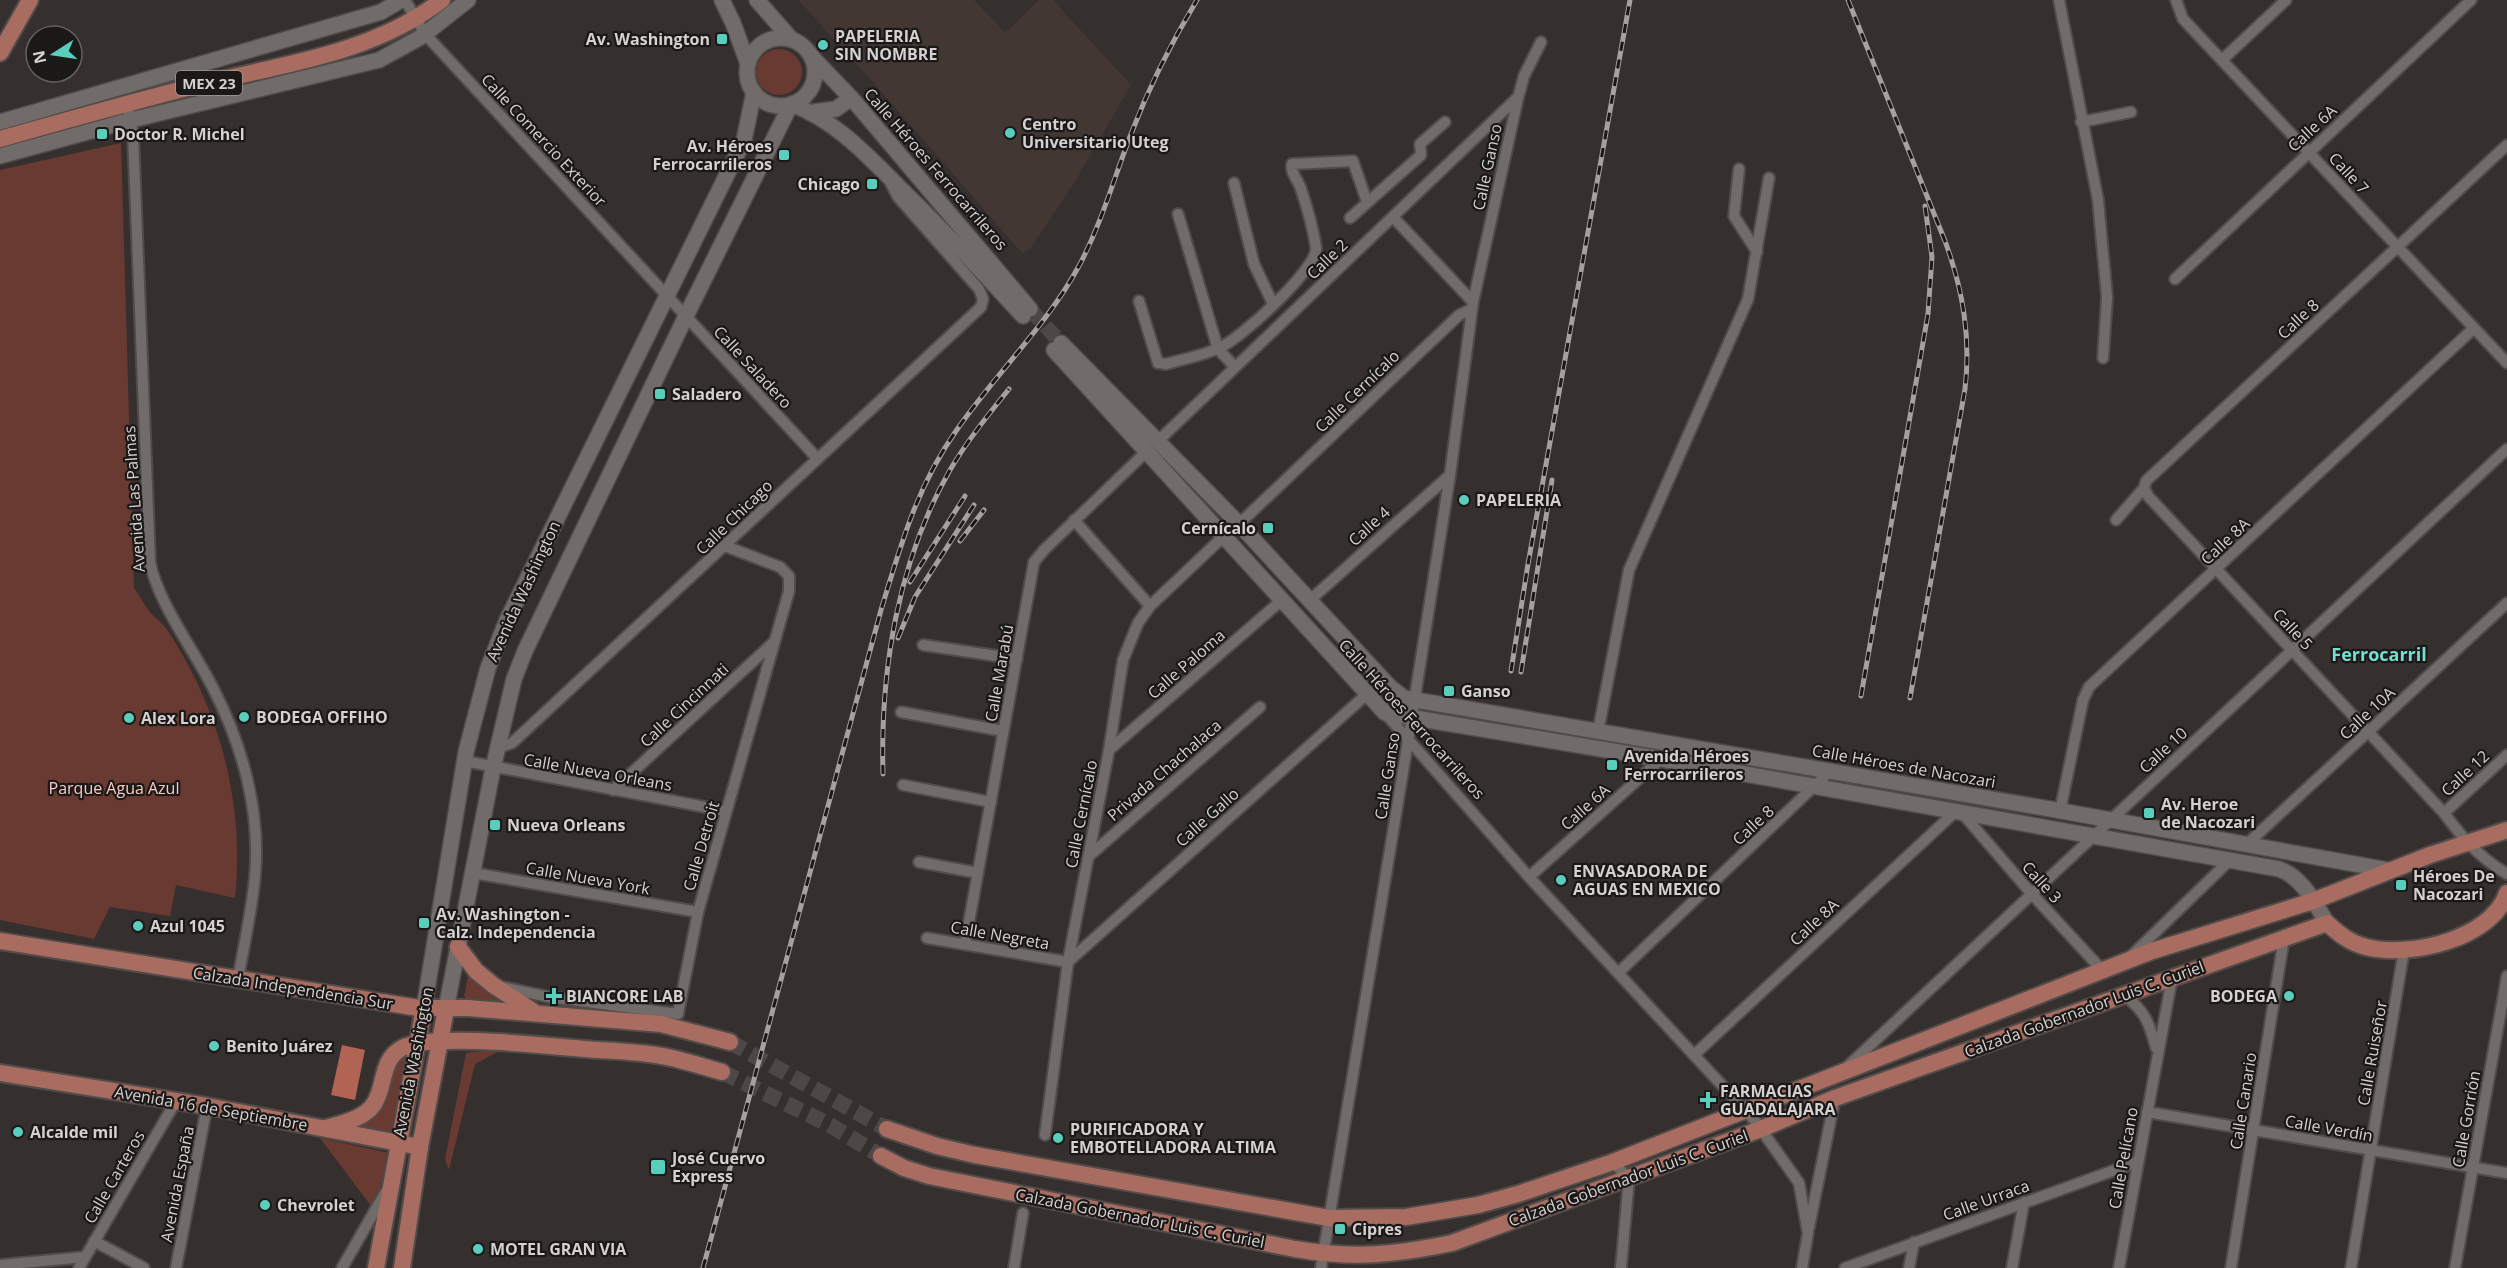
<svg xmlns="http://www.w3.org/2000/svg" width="2507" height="1268" font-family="'Open Sans',sans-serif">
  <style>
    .built { fill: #433734 }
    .green { fill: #693a31 }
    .water { fill: #b16354 }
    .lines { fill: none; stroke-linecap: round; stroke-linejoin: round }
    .secondary-tunnel { stroke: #4d4746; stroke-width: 15; stroke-dasharray: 15 8; stroke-linecap: butt }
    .primary-tunnel { stroke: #4d4746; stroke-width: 16; stroke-dasharray: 16 8; stroke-linecap: butt }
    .minor-casing { stroke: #514b4a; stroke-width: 14 }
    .secondary-casing { stroke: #514b4a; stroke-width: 18 }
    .primary-casing { stroke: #514b4a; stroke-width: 20 }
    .minor { stroke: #716b69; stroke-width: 10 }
    .secondary { stroke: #716b69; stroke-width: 15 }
    .primary { stroke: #a86c60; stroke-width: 16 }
    .rail-casing { stroke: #a5a1a0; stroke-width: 5 }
    .rail { stroke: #1b1818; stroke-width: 3; stroke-dasharray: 9; stroke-linecap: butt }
    .poi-dot { fill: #5acebd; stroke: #1b1818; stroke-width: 2 }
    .labels { text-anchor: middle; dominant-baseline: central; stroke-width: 4.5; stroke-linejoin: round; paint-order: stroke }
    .shield { fill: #1b1818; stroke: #9d9a99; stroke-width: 1.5 }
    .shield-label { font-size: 15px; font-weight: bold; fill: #d5d1d0 }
    .poi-label { font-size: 16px; font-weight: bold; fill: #d5d1d0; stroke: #1b1818; text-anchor: start }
    .street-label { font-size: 16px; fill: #d5d1d0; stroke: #1b1818 }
    .park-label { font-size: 16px; fill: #f7cac0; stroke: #1b1818 }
    .neighbourhood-label { font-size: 18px; font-weight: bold; fill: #76dece; stroke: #1b1818 }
  </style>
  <rect width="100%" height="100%" fill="#352f2e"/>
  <polygon class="built" points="798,0 974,0 1005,33 1039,0 1053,0 1131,85 1076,180 1030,249 1022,253 871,80"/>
  <g class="green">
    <circle cx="779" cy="72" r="23"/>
    <path d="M121,143L134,588C139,595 144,604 149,611C155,618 163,623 168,631C220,710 245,804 235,898L176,885L170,916L110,907L94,939L0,920V170Z"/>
    <polygon points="469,972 505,999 505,1004 468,1001 464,996"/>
    <polygon points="505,1048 475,1064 449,1170 445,1159 466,1053"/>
    <path d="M410,1052L395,1135L356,1128C365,1123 373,1119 380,1110C395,1090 381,1066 410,1052Z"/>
    <polygon points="320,1138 389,1153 381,1189 371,1206"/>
  </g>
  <polygon class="water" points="342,1045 365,1050 355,1100 331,1095"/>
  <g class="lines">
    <polyline class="secondary-tunnel" points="1030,309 1061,343"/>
    <g class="primary-tunnel">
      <polyline points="730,1042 887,1129"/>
      <polyline points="722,1072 830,1125 881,1156"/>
    </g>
    <g class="minor-casing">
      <g id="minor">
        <polyline points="405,0 425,34 817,458"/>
        <polyline points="2059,0 2098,200 2107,297 2103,358"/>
        <polyline points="2176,0 2183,19 2507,363"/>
        <polyline points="2222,60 2286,0"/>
        <path d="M129,113L133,134L150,562C158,603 194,650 213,688C242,744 261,812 255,876C252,910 244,945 238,979"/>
        <polyline points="2081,122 2131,112"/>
        <polyline points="1739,169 1734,216 1757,252"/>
        <polyline points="1234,183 1254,264 1273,304"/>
        <polyline points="1178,214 1218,349 1235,367"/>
        <polyline points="1393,217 1473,302"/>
        <polyline points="1350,218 1421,155 1420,144 1445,122"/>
        <polyline points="2175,279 2471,0"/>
        <path d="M1139,301L1158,363L1166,364C1183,359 1202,356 1219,348C1239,340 1319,268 1316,247C1313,228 1307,207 1301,189C1298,180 1290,172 1292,164L1353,161L1367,202"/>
        <polyline points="1157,442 1517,98"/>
        <path d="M2144,488L2148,496L2444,813C2464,840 2478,856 2507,874"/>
        <polyline points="1074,520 1150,606"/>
        <polyline points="2116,520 2144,488 2146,481 2507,145"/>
        <polyline points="1239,524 1459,315 1472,309"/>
        <polyline points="1309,601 1450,475"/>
        <polyline points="923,645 1017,659"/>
        <polyline points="901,712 1003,731"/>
        <polyline points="1385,713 1529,877 1756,1122 1799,1183 1808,1233 1802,1268"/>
        <polyline points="1598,732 1629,570 1748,299 1769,178"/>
        <polyline points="498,748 512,743 981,307 983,299 979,289 898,197 891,184"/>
        <polyline points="1109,750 1282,600"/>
        <polyline points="465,761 726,811"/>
        <polyline points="903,785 991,802"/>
        <polyline points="613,790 774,642"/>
        <polyline points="2060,811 2083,700 2089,687 2474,328"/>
        <polyline points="1962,813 2031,893 2102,970"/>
        <polyline points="2444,813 2507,755"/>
        <polyline points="2247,844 2507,603"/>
        <polyline points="1089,856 1260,707"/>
        <polyline points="919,862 978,873"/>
        <polyline points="473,873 698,912"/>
        <polyline points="1529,877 1661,759"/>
        <polyline points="927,938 1068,962 1367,694"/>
        <polyline points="965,944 1034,562 1044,550 1147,451"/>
        <polyline points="2131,956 2230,860"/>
        <polyline points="1618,973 1829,772"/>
        <polyline points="502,987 549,997 678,1014 698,912 789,591 789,576 780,567 725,546"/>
        <path d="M2123,994C2145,1011 2149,1022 2156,1048"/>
        <polyline points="1694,1055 1955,812"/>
        <polyline points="1848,1066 2507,449"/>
        <polyline points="2147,1112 2507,1173"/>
        <polyline points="1045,1135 1068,962 1109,750 1123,660 1138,623 1150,606 1224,536"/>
        <polyline points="1613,1162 1629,1179 1621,1268"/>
        <polyline points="1809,1227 1835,1098"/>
        <polyline points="94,1241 144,1268"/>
        <polyline points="0,1265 85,1257"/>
        <polyline points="79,1268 176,1101"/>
        <polyline points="176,1268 207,1106"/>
        <polyline points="342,1268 385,1193"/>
        <polyline points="1014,1268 1023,1213"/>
        <polyline points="1321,1268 1408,741 1450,475 1473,302 1518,98 1524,76 1541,42"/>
        <polyline points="1845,1268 2137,1162"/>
        <polyline points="1909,1268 1914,1242"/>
        <polyline points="2012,1268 2024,1202"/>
        <polyline points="2119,1268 2172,978"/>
        <polyline points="2231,1268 2284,938"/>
        <polyline points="2351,1268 2404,950"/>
        <polyline points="2455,1268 2507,976"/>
      </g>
    </g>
    <g class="secondary-casing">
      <g id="secondary">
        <polyline points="722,0 733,23 748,64"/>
        <polyline points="757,0 791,39"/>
        <circle cx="781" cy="72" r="34"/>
        <polyline points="811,56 854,101 1030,309"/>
        <polyline points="813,112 836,109 851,98"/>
        <polyline points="0,122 381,12 401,0"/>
        <polyline points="0,156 127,121 379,60 421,37 468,0"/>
        <polyline points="1061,343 1239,524 1391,688 1404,698 2050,809 2388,870"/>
        <path d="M1054,350L1385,713L1661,759L2279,869C2302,877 2315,903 2327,923"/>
        <polyline points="424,1008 466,752 488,668 507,620 744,140 754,92"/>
        <path d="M446,1009L493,768L514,679L525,651L686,316L791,104C835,120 867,155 899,187C942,229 983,272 1023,316"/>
      </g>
    </g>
    <g class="primary-casing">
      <g id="primary">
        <polyline points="0,53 30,0"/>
        <path d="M0,139C67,120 135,101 203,84C284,64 374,53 442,0"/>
        <polyline points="0,941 419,1008 468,1008 661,1024 730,1042"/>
        <polyline points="458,947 476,971 493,985 534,1012"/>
        <polyline points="0,1073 207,1106 420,1147"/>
        <path d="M326,1128C343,1123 364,1119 374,1104C386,1086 380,1060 402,1048C431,1032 558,1047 597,1050C616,1051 636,1052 656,1055C678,1058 700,1066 722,1072"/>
        <polyline points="887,1129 937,1146 975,1155 1329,1218 1406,1217 1478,1205 1518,1194 1613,1162 2152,951 2313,901 2430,855 2507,830"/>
        <path d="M881,1156L904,1168L929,1176L1295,1249C1354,1259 1394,1255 1452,1243L1761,1129L1835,1098L2327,923C2339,934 2350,943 2366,947C2408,958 2491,940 2507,893"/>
        <polyline points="376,1268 424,1008"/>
        <polyline points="402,1268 420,1147 446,1009"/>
      </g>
    </g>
    <use href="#minor" class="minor"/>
    <use href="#secondary" class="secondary"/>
    <use href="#primary" class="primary"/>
    <g class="rail-casing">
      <g id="rail">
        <path d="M1848,0L1945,241C1963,290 1971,337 1965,389L1910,698"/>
        <polyline points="960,541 984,510"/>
        <polyline points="910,582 965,496"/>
        <polyline points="898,638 915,597 974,505"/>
        <polyline points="1511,671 1528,564 1630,0"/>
        <polyline points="1521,672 1552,480"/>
        <polyline points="1861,696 1928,314 1932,257 1925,206"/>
        <path d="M883,774C880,670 898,561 950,470C967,441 988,415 1009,389"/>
        <path d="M703,1268L881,610C901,545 916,488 956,431C995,374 1047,326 1080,264C1102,222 1114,178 1131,134C1149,87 1171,43 1197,0"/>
      </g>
    </g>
    <use href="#rail" class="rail"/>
  </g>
  <g class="poi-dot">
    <rect x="716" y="33" width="12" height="12" rx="3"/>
    <circle cx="823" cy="45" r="6"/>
    <circle cx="1010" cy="133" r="6"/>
    <rect x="96" y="128" width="12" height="12" rx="3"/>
    <rect x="778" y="149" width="12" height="12" rx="3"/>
    <rect x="866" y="178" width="12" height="12" rx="3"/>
    <rect x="654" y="388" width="12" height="12" rx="3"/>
    <circle cx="1464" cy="500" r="6"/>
    <rect x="1262" y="522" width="12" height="12" rx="3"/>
    <rect x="1443" y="685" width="12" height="12" rx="3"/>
    <circle cx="244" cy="717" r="6"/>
    <circle cx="129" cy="718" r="6"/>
    <rect x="1606" y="759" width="12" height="12" rx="3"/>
    <rect x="2143" y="807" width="12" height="12" rx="3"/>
    <rect x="489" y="819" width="12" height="12" rx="3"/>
    <circle cx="1561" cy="880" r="6"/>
    <rect x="2395" y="879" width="12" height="12" rx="3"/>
    <rect x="418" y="917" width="12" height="12" rx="3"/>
    <circle cx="138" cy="926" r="6"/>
    <path d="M551 987h6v6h6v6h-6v6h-6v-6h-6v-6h6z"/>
    <circle cx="2289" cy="996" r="6"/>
    <circle cx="214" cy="1046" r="6"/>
    <path d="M1705 1091h6v6h6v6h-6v6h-6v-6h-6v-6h6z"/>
    <circle cx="18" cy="1132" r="6"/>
    <circle cx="1058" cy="1138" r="6"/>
    <rect x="650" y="1159" width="16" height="16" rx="3"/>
    <circle cx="265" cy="1205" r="6"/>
    <rect x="1334" y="1223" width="12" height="12" rx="3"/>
    <circle cx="478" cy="1249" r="6"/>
  </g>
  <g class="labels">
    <rect class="shield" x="176" y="71" width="66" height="24" rx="4.5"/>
    <g class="shield-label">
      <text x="209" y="83">MEX 23</text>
    </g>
    <g class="poi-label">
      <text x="835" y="36">PAPELERIA<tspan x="835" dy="18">SIN NOMBRE</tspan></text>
      <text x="710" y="39" text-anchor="end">Av. Washington</text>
      <text x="1022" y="124">Centro<tspan x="1022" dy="18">Universitario Uteg</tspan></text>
      <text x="114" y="134">Doctor R. Michel</text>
      <text x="772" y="146" text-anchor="end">Av. Héroes<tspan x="772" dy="18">Ferrocarrileros</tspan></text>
      <text x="860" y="184" text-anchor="end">Chicago</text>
      <text x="672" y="394">Saladero</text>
      <text x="1476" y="500">PAPELERIA</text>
      <text x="1256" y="528" text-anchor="end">Cernícalo</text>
      <text x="1461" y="691">Ganso</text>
      <text x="256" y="717">BODEGA OFFIHO</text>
      <text x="141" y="718">Alex Lora</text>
      <text x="1624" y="756">Avenida Héroes<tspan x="1624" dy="18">Ferrocarrileros</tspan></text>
      <text x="2161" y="804">Av. Heroe<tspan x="2161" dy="18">de Nacozari</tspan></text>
      <text x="507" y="825">Nueva Orleans</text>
      <text x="1573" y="871">ENVASADORA DE<tspan x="1573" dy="18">AGUAS EN MEXICO</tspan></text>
      <text x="2413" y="876">Héroes De<tspan x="2413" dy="18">Nacozari</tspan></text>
      <text x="436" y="914">Av. Washington -<tspan x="436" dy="18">Calz. Independencia</tspan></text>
      <text x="150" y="926">Azul 1045</text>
      <text x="566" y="996">BIANCORE LAB</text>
      <text x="2277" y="996" text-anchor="end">BODEGA</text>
      <text x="226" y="1046">Benito Juárez</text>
      <text x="1720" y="1091">FARMACIAS<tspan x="1720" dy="18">GUADALAJARA</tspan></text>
      <text x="1070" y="1129">PURIFICADORA Y<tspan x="1070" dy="18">EMBOTELLADORA ALTIMA</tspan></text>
      <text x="30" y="1132">Alcalde mil</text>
      <text x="672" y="1158">José Cuervo<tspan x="672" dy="18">Express</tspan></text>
      <text x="277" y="1205">Chevrolet</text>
      <text x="1352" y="1229">Cipres</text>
      <text x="490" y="1249">MOTEL GRAN VIA</text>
    </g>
    <g class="street-label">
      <text transform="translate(2312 128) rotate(-43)">Calle 6A</text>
      <text transform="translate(544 140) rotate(47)">Calle Comercio Exterior</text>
      <text transform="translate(1487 167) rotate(-78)">Calle Ganso</text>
      <text transform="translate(936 169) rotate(49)">Calle Héroes Ferrocarrileros</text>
      <text transform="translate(2349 173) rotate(47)">Calle 7</text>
      <text transform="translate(1327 259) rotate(-44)">Calle 2</text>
      <text transform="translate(2298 319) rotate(-43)">Calle 8</text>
      <text transform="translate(753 367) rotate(47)">Calle Saladero</text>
      <text transform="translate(1357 391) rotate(-44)">Calle Cernícalo</text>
      <text transform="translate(134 499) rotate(-94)">Avenida Las Palmas</text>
      <text transform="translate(734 517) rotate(-44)">Calle Chicago</text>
      <text transform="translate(1369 526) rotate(-42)">Calle 4</text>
      <text transform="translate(2225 541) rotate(-43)">Calle 8A</text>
      <text transform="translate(523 591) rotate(-65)">Avenida Washington</text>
      <text transform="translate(2293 629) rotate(47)">Calle 5</text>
      <text transform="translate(1186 664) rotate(-41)">Calle Paloma</text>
      <text transform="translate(999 673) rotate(-80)">Calle Marabú</text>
      <text transform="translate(684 705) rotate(-43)">Calle Cincinnati</text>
      <text transform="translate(2367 713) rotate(-43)">Calle 10A</text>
      <text transform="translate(1412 719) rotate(48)">Calle Héroes Ferrocarrileros</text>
      <text transform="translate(2163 750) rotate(-43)">Calle 10</text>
      <text transform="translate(1904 766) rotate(10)">Calle Héroes de Nacozari</text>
      <text transform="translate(1164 770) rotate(-41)">Privada Chachalaca</text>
      <text transform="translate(598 772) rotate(10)">Calle Nueva Orleans</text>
      <text transform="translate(2465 773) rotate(-43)">Calle 12</text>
      <text transform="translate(1387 776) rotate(-81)">Calle Ganso</text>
      <text transform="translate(1585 807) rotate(-42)">Calle 6A</text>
      <text transform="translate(1081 814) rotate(-79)">Calle Cernícalo</text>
      <text transform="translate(1207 817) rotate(-42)">Calle Gallo</text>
      <text transform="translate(1753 825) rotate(-43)">Calle 8</text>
      <text transform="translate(701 846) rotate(-74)">Calle Detroit</text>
      <text transform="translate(588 878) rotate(10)">Calle Nueva York</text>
      <text transform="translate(2042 882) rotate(48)">Calle 3</text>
      <text transform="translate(1814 922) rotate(-43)">Calle 8A</text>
      <text transform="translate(1000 935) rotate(10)">Calle Negreta</text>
      <text transform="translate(293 988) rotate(9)">Calzada Independencia Sur</text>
      <text transform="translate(2084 1009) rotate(-20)">Calzada Gobernador Luis C. Curiel</text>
      <text transform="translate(2372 1053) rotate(-80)">Calle Ruiseñor</text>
      <text transform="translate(413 1062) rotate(-79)">Avenida Washington</text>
      <text transform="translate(2243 1101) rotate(-81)">Calle Canario</text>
      <text transform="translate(211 1108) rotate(10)">Avenida 16 de Septiembre</text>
      <text transform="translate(2466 1119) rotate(-80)">Calle Gorrión</text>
      <text transform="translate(2329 1128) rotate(10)">Calle Verdín</text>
      <text transform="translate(2123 1158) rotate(-80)">Calle Pelícano</text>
      <text transform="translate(114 1177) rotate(-60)">Calle Carteros</text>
      <text transform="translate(1628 1178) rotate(-20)">Calzada Gobernador Luis C. Curiel</text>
      <text transform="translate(177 1184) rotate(-79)">Avenida España</text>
      <text transform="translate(1986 1200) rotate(-20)">Calle Urraca</text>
      <text transform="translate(1140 1218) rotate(11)">Calzada Gobernador Luis C. Curiel</text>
    </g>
    <g class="park-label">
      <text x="114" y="788">Parque Agua Azul</text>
    </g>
    <g class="neighbourhood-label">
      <text x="2379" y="654">Ferrocarril</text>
    </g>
  </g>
  <g transform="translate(54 54) rotate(258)"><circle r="28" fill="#1b1818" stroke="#656262" stroke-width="1.5"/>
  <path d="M0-4.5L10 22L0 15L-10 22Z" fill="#5acebd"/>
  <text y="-9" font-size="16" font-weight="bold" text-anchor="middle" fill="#d5d1d0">N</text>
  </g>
</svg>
